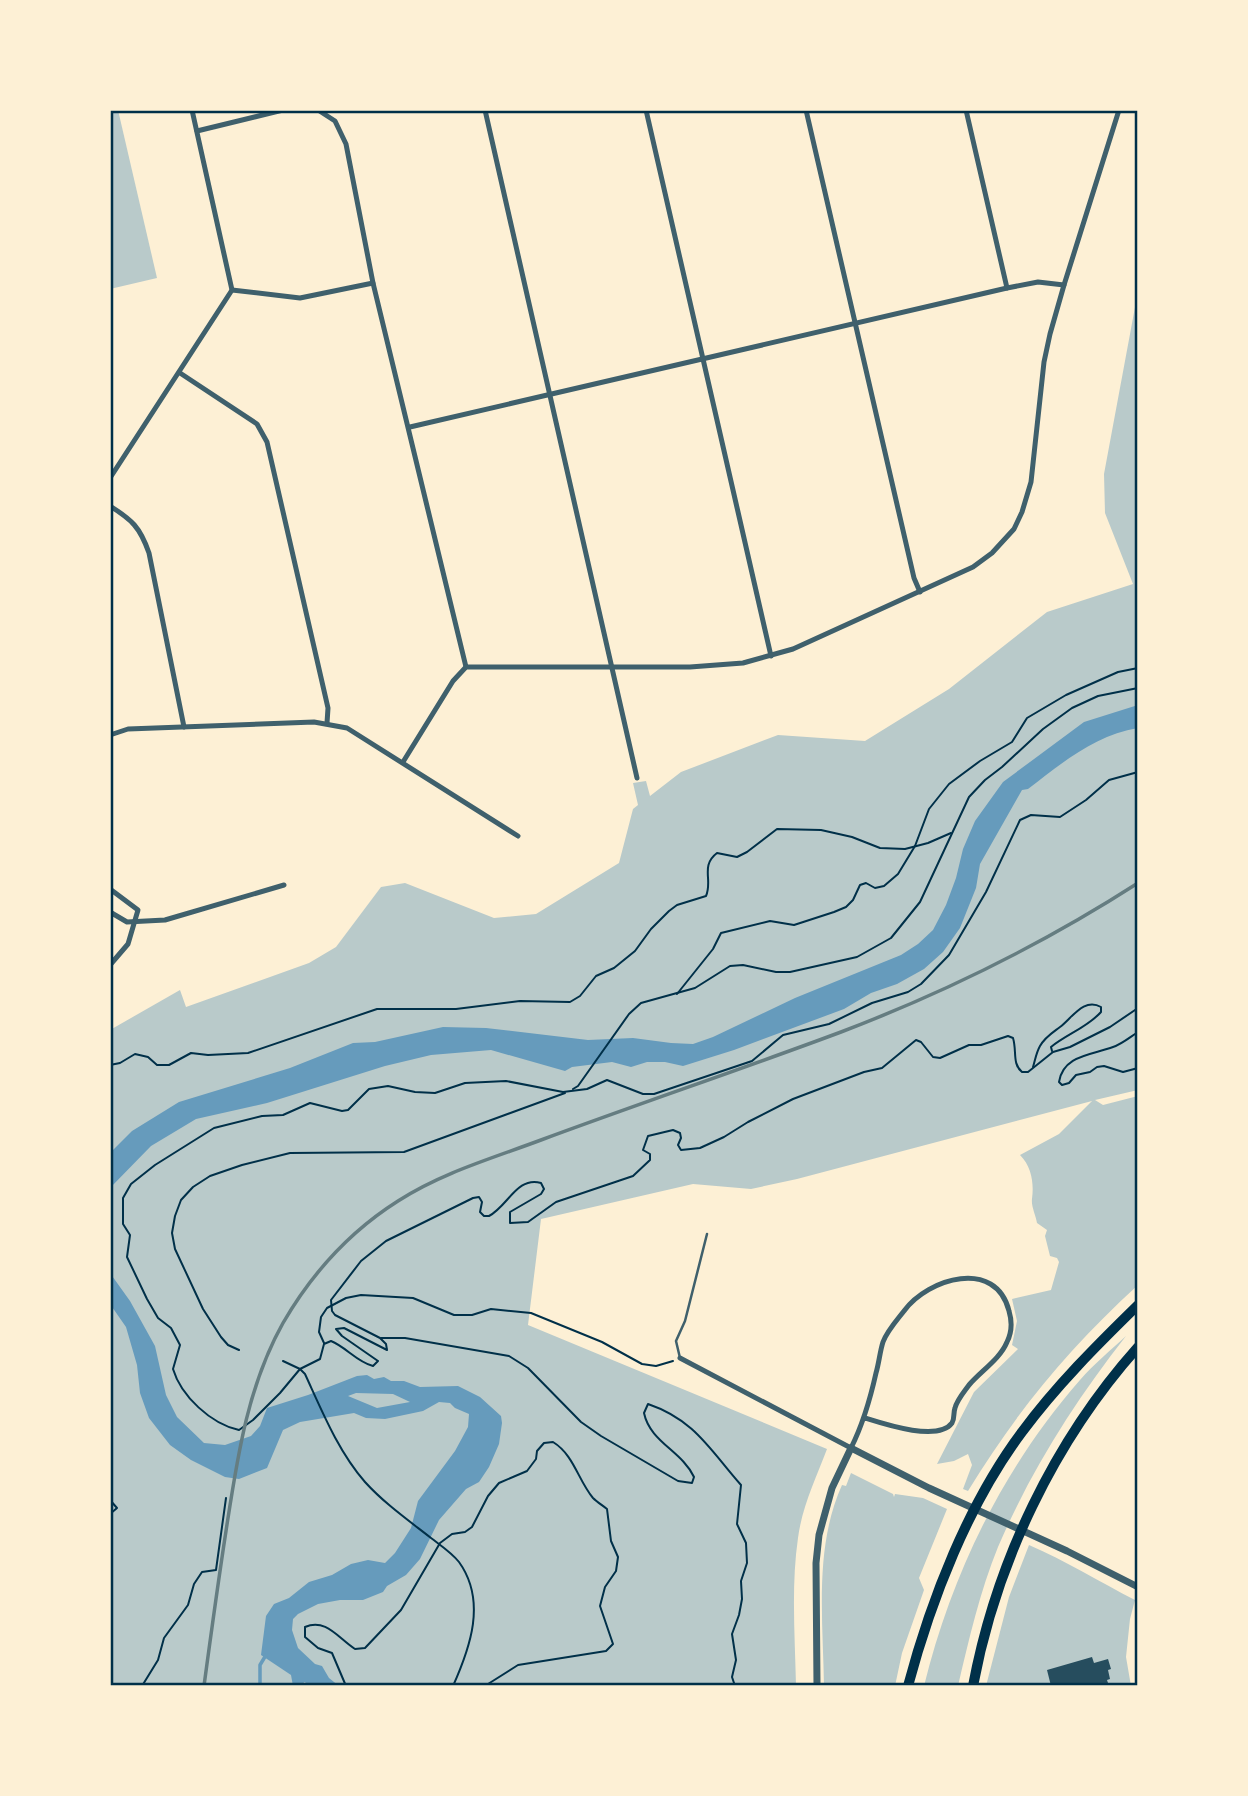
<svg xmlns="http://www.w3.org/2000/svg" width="1248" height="1796" font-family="Rubik,sans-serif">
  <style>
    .green { fill: #b9caca }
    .water { fill: #669bbc; fill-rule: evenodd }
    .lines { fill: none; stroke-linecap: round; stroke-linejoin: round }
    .stream { stroke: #669bbc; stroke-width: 3.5 }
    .building { fill: #264d5e }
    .path { stroke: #003049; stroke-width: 2 }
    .service { stroke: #3f606c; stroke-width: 2.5 }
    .minor { stroke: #3f606c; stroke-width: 5 }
    .tertiary { stroke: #3f606c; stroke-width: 7 }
    .motorway { stroke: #003049; stroke-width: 10 }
    .rail { stroke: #657d81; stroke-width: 3.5 }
    .neatline { fill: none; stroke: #003049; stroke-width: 2.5 }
  </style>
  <rect width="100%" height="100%" fill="#fdf0d5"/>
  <g class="green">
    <polygon points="110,110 118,110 157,278 110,289"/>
    <path d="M1138,291V1090L1095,1100L1103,1105L1138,1096V1285C1068,1349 1017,1411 968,1491L963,1489L972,1465L968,1454L954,1461L937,1464L974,1392L1018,1349L1012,1345L1017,1321L1012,1299L1051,1290L1059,1262L1057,1258L1050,1256L1045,1236L1047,1230L1037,1223C1036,1216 1031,1206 1032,1199C1034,1184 1032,1167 1020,1155L1059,1134L1092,1101L797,1179L751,1189L693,1184L541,1219L528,1325L827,1449C816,1478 802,1507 798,1538C791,1586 795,1637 796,1686H110V1030L180,990L186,1007L309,963L336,947L381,887L405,883L494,918L536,914L619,863L633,809L638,805L633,783L646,781L650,796L681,772L778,735L865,741L949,689L1047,612L1133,584L1105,513L1104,474Z"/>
    <path d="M1126,1336C1075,1401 1031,1470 998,1547C980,1591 969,1639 958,1686H924C952,1573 1003,1468 1080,1380C1094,1364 1111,1350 1126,1336Z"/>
    <path d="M851,1473L893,1494L894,1497L895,1494L923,1498L947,1509L919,1578L924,1590L902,1653L895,1686H824C823,1619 814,1547 842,1485L846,1486Z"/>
    <path d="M1029,1545C1066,1561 1100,1582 1135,1600L1130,1619L1126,1657L1131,1686H986L1009,1597Z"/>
  </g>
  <g class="water">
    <path d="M1138,705V728C1095,735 1062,763 1028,789L1022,790L980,864L976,888L960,928L943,952L924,969L897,984L871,993L844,1009L734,1050L683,1066L665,1062H647L631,1067L612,1062L572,1067L565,1071L491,1050L431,1055L385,1066L267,1103L196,1119L151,1146L110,1188V1153L132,1131L179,1102L290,1068L353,1043L375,1042L443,1027L486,1028L588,1040L633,1038L671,1043L693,1044L713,1037L795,998L901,955L918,944L933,930L946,905L956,878L963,849L975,821L1003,782L1084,722Z"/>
    <path d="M110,1273L130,1301L155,1346L166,1395L177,1417L204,1443L225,1445L251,1436L260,1426L267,1408L308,1395L357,1376L367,1375L374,1379L384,1377L391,1381H404L420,1387L458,1386L480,1397L501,1416L502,1423L499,1444L489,1467L479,1482L466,1489L439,1520L420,1559L406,1575L387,1586L383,1592L363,1600H340L318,1604L298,1614L293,1619L292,1630L298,1648L315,1664L322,1666L329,1678L339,1686H313L304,1682L303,1686H293L291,1675L261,1655L266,1616L274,1604L289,1598L309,1582L332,1575L351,1564L368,1560L385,1563L395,1553L411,1528L418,1501L455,1451L468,1427L469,1414L455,1408L450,1403L439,1402L423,1411L385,1419L366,1418L354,1413L300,1422L283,1430L267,1468L239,1479L225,1477L191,1460L170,1445L149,1418L140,1393L137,1365L126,1327L110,1304ZM356,1393L393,1394L410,1402L377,1408L348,1396Z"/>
  </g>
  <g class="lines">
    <polyline class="stream" points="260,1686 260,1665 266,1655"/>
  </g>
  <polygon class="building" points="1092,1657 1094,1663 1108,1659 1111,1669 1108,1670 1110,1679 1107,1680 1109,1686 1051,1686 1047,1670"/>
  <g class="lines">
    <g class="path">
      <path d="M1138,772L1109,780L1086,800L1060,817L1031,815L1020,820L986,892L949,955L921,984L908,992L872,1003L829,1024L783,1035L752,1061L654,1094H643L607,1080L587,1089L563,1092L506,1081L465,1083L435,1093L415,1092L388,1086L369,1089L348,1110L342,1111L310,1103L283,1115L262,1116L214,1128L155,1165L131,1184L123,1198V1224L130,1235L127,1257L147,1299L158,1318L171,1328L180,1345L173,1369C181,1396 211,1424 239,1430L253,1420L280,1393L300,1369L320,1359L324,1344L331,1341C346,1347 357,1362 373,1366L378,1361L342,1336L336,1329L344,1328L387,1350L386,1344L380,1338L335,1315L332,1311L331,1300L361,1261L386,1241L473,1198L479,1197L482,1202L480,1212L484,1216H489C508,1206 517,1176 541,1183L544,1189L541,1194L510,1212V1223L528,1222L556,1202L633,1176L650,1160V1154L643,1150L648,1136L673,1130L680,1133L681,1138L678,1145L681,1150L700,1148L724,1137L748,1122L793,1099L864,1072L882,1068L916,1040L921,1042L933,1057L940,1058L969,1045H981L1008,1036L1013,1038C1017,1051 1012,1064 1022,1072H1028L1053,1052L1070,1047L1110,1027L1138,1008"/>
      <polyline points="677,994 713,949 721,933 770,921 794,925 834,912 846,907 853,900 860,885 866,883 875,888 884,886 898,874 915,846 929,809 949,784 980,761 1012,742 1027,718 1066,695 1118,672 1138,668"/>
      <path d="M1138,1032C1130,1037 1122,1044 1113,1047C1092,1055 1063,1055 1059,1082L1062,1085L1069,1083L1076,1075L1090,1072L1097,1067L1104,1066L1123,1072L1138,1068"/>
      <path d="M110,1065L120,1063L135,1054L148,1057L157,1065H169L191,1053L208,1055L248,1053L377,1009H456L520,1001L570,1002L580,996L596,976L614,968L635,951L651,929L669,911L677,905L706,896C713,880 700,866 717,853L737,857L747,852L777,829L821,830L852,837L880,848L905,849L928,843L951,833"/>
      <path d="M1033,1067C1035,1061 1036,1053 1040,1046C1045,1037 1052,1033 1060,1027C1072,1018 1084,997 1101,1007V1012C1088,1027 1067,1034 1051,1047L1052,1051"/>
      <polyline points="573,1089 578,1086 629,1014 641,1003 695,988 730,966 743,965 776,972 790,972 857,957 891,938 920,902 969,797 985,780 1002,767 1043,729 1072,708 1098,696 1138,688"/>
      <path d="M381,1338H405L509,1356L528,1368L581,1422L601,1436L678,1481L692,1483L694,1477C682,1451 650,1442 644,1413L648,1404C695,1420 710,1450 741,1485L737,1524L746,1543L747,1563L741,1581L742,1599L739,1615L732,1634L736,1660L732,1677L735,1686"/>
      <polyline points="324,1343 319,1332 321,1317 327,1308 346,1298 361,1295 413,1298 454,1315 472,1315 491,1309 531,1313 602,1342 642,1364 656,1366 673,1361"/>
      <polyline points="239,1350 228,1345 221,1337 203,1309 175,1249 172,1233 175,1216 181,1200 193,1187 210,1176 242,1165 290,1153 404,1152 565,1093"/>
      <path d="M283,1361L300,1369L305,1374C322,1411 338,1451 365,1482C384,1503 408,1520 431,1538C440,1545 452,1553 459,1562C487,1601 470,1648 453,1686"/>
      <polyline points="110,1500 117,1508 110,1514"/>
      <polyline points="142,1686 158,1660 164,1638 188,1605 194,1584 202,1572 216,1570 226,1498"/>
      <path d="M346,1686L332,1653L318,1648L305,1637V1627C326,1618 338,1638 355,1649L365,1648L401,1610L440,1543L452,1534L465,1532L472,1527L488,1496L499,1483L527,1471L536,1459L537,1451L544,1443L553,1442C574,1455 578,1480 593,1498C597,1502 602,1505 607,1509L611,1541L618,1557L616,1571L605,1587L600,1606L613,1644L606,1651L518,1665L488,1684H454"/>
    </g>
    <polyline class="service" points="680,1358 676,1341 685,1321 707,1234"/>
    <g class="minor">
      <polyline points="318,110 335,121 346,144 373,283 466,667"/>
      <polyline points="485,110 637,778"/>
      <polyline points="646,110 771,656"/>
      <polyline points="806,110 914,578 920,592"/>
      <polyline points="966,110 1007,288"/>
      <polyline points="197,131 283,110"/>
      <polyline points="232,290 300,298 373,283"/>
      <polyline points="180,373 257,424 267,442 328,708 327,723"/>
      <polyline points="410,427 1007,288 1038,282 1064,285"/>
      <polyline points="110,478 232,290 192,110"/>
      <path d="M110,506C132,520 140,527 149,553L184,727"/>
      <polyline points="110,735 128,729 314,722 347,728 518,836"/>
      <polyline points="403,762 453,681 466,667 690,667 743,663 793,649 973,567 992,553 1014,529 1022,512 1031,482 1044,362 1050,334 1064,285 1119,110"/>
      <polyline points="110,889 138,910 128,944 110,965"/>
      <polyline points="110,912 127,922 165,920 284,885"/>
      <path d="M680,1358L851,1448C863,1424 870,1400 876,1373C879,1363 880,1351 883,1342C887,1331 897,1320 904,1311C928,1278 996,1258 1009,1311C1012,1321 1012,1332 1007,1342C1000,1359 981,1371 969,1385C964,1392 957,1400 955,1408C953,1413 955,1418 952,1423C938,1442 884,1424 865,1418"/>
    </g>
    <polyline class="tertiary" points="817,1686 816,1563 819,1535 832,1488 851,1448 929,1488 1067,1551 1138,1587"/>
    <g class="motorway">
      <path d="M908,1686C931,1600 968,1504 1022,1432C1056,1386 1097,1345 1138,1305"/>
      <path d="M973,1686C996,1563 1054,1441 1138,1347"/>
    </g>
    <path class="rail" d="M204,1686C211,1634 218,1583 226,1531C237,1460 247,1387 283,1323C312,1273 349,1232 398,1201C441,1173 493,1158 541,1140C641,1103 742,1069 841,1032C946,992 1043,944 1138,883"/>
  </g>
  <rect width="1248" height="1796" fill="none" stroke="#fdf0d5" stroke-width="224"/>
  <rect x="112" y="112" width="1024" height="1572" class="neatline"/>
</svg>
